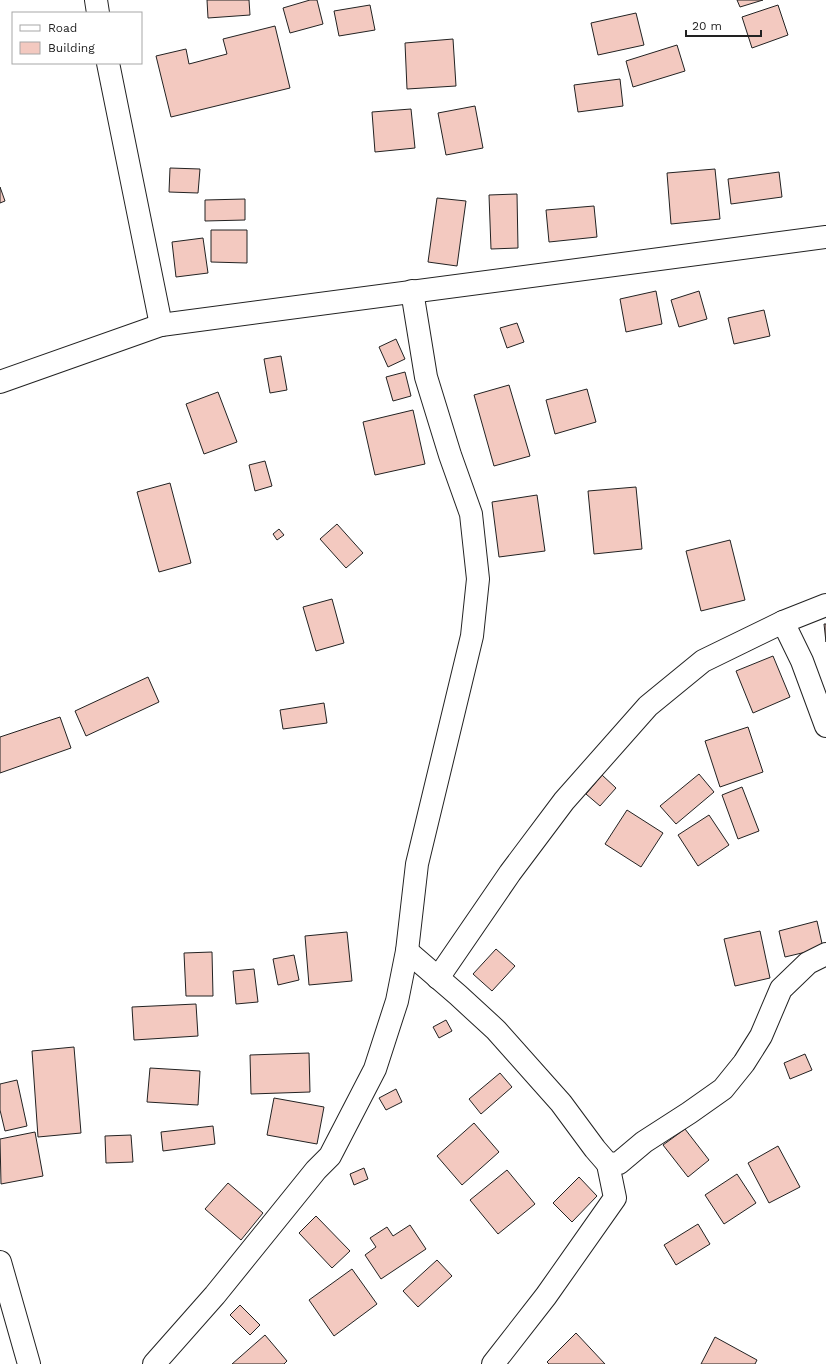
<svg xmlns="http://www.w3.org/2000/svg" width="826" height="1364" font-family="'Work Sans',sans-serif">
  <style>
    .building { fill: #f3c9c0; stroke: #222 }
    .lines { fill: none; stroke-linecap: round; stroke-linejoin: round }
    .minor-casing { stroke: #222; stroke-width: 24 }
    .minor { stroke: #fff; stroke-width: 22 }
  </style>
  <rect width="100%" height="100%" fill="#fff"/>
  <g class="building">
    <polygon points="207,0 249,0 250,15 208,18"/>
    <polygon points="310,0 317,0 323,24 290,33 283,8"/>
    <polygon points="737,0 763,0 740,7"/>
    <polygon points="370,5 375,30 339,36 334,11"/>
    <polygon points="778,5 788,35 752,48 742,17"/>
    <polygon points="636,13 644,45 598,55 591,23"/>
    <polygon points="275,26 290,88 171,117 156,56 186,49 189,64 227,54 223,39"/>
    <polygon points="453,39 456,86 407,89 405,43"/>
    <polygon points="677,45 685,71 633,87 626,61"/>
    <polygon points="620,79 623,106 578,112 574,85"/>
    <polygon points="475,106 483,148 446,155 438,113"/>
    <polygon points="411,109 415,148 375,152 372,112"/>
    <polygon points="170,168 200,169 198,193 169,192"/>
    <polygon points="715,169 720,219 671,224 667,173"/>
    <polygon points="779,172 782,197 731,204 728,179"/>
    <polygon points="0,187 5,201 0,203"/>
    <polygon points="517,194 518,248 491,249 489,195"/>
    <polygon points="437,198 466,201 457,266 428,262"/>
    <polygon points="245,199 245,220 205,221 205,200"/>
    <polygon points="594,206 597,237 549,242 546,210"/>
    <polygon points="211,230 247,230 247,263 211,262"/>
    <polygon points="203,238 208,273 176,277 172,242"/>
    <polygon points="656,291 662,324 626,332 620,299"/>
    <polygon points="699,291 707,319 679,327 671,300"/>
    <polygon points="764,310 770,336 734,344 728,318"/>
    <polygon points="517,323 524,342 507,348 500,328"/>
    <polygon points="396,339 405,359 388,367 379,347"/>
    <polygon points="281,356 287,390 270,393 264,359"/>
    <polygon points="405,372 411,396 393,401 386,377"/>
    <polygon points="509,385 530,456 494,466 474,395"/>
    <polygon points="587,389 596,422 555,434 546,400"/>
    <polygon points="218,392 237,442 204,454 186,404"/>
    <polygon points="413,410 425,464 375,475 363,422"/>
    <polygon points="265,461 272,486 255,491 249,465"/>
    <polygon points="170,483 191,563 159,572 137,492"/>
    <polygon points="636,487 642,549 594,554 588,491"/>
    <polygon points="537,495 545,551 499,557 492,502"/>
    <polygon points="337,524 363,553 346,568 320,539"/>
    <polygon points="279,529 284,535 277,540 273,534"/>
    <polygon points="730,540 745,600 701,611 686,551"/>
    <polygon points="332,599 344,643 316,651 303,607"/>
    <polygon points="824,624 826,624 826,642"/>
    <polygon points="773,656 790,697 753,713 736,671"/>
    <polygon points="148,677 159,702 86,736 75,711"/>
    <polygon points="324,703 327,723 283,729 280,710"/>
    <polygon points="60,717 71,748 0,773 0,737"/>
    <polygon points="748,727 763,772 720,787 705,741"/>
    <polygon points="699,774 714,792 676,824 660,806"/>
    <polygon points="602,775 616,788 600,806 586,794"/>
    <polygon points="742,787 759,831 738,839 722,795"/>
    <polygon points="627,810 663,833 641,867 605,844"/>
    <polygon points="709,815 729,845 698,866 678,835"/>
    <polygon points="817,921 823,948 785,957 779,931"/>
    <polygon points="760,931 770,978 735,986 724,939"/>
    <polygon points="347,932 352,981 309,985 305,936"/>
    <polygon points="496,949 515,966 492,991 473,974"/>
    <polygon points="212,952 213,996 186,996 184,953"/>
    <polygon points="294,955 299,980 278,985 273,959"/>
    <polygon points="254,969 258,1002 236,1004 233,971"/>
    <polygon points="196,1004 198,1036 134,1040 132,1007"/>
    <polygon points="446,1020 452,1031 439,1038 433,1027"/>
    <polygon points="74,1047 81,1133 38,1137 32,1051"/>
    <polygon points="309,1053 310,1092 251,1094 250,1055"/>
    <polygon points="805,1054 812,1070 790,1079 784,1063"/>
    <polygon points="150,1068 200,1071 198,1105 147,1102"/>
    <polygon points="500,1073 512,1087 481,1114 469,1099"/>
    <polygon points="17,1080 27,1126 5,1131 0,1110 0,1084"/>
    <polygon points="396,1089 402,1102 386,1110 379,1098"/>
    <polygon points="274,1098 324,1107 317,1144 267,1135"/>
    <polygon points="474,1123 499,1152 462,1185 437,1156"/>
    <polygon points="213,1126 215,1144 163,1151 161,1132"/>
    <polygon points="685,1129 709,1160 688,1177 663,1145"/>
    <polygon points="35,1132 43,1176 1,1184 0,1139"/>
    <polygon points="131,1135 133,1162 106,1163 105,1136"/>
    <polygon points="778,1146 800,1187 769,1203 748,1163"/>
    <polygon points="364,1168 368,1179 354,1185 350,1174"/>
    <polygon points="507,1170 535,1204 498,1234 470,1200"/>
    <polygon points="737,1174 756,1203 724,1224 705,1195"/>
    <polygon points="579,1177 597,1196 572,1222 553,1203"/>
    <polygon points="228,1183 263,1213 241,1240 205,1209"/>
    <polygon points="316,1216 350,1251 332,1268 299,1233"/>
    <polygon points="698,1224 710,1244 676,1265 664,1245"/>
    <polygon points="410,1225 426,1249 381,1279 365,1255 376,1247 370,1238 387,1227 393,1236"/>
    <polygon points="437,1260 452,1276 418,1307 403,1291"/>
    <polygon points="352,1269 377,1304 334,1336 309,1300"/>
    <polygon points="240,1305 260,1325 250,1335 230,1315"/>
    <polygon points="576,1333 605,1364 549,1364 547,1362"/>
    <polygon points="265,1335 287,1361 284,1364 232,1364"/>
    <polygon points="715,1337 757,1360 755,1364 701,1364"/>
  </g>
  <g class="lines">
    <g class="minor-casing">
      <g id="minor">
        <polyline points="96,0 98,13"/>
        <polyline points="108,63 161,325"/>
        <polyline points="0,382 161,325 826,237"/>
        <polyline points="783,622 802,661 826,726"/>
        <polyline points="407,951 458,995 496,1030 561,1103 595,1149 608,1164 619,1163 644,1142 689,1113 723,1089 744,1063 761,1036 781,989 808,963 826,954"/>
        <polyline points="438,978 510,873 564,801 648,706 703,661 783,622 826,605"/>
        <polyline points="0,1262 29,1364"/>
        <polyline points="154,1364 215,1295 316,1170 330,1156 375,1069 397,1001 407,951 417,864 472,636 478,579 471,514 450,455 426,377 412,291"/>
        <polyline points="493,1364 546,1296 615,1198 608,1164"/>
      </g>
    </g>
    <use href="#minor" class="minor"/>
  </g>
  <rect x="12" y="12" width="130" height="52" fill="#ffffff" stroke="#a7a7a7"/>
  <rect x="20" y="25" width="20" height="6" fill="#ffffff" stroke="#a7a7a7"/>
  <text x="48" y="32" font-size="12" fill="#222222">Road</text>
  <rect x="20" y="42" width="20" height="12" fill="#f3c9c0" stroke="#a7a7a7"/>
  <text x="48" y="52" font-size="12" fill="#222222">Building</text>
  <path d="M686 30v6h75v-6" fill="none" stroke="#222222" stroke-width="2"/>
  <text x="692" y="30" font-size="12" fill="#222222" stroke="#ffffff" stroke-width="3" paint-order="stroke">20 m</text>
</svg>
